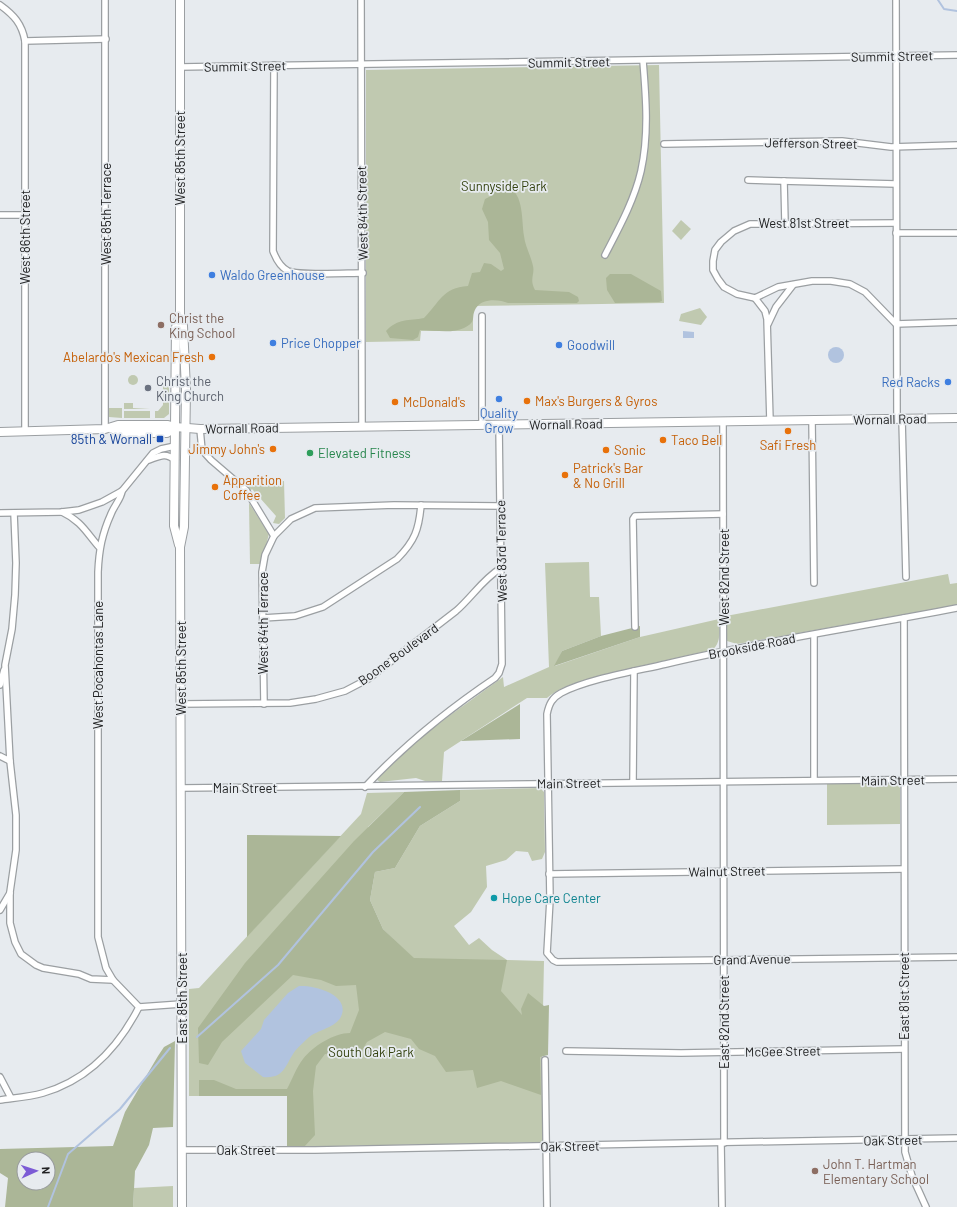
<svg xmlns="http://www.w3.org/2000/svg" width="957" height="1207" font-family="Barlow,sans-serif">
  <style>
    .green { fill: #c0c9b0 }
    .forest { fill: #abb697; fill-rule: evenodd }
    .water { fill: #b1c3df }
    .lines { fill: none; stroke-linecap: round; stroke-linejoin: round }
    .stream { stroke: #b1c3df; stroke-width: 2 }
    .minor-casing { stroke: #9b9fa2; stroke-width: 8 }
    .secondary-casing { stroke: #9b9fa2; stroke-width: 10 }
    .minor { stroke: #fff; stroke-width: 5.5 }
    .secondary { stroke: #fff; stroke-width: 8 }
    .shop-dot { fill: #3f7fe0; stroke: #e7ebef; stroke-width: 1.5 }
    .education-dot { fill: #8d6e63; stroke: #e7ebef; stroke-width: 1.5 }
    .food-dot { fill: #e8710a; stroke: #e7ebef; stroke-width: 1.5 }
    .worship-dot { fill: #6b7280; stroke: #e7ebef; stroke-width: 1.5 }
    .transit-dot { fill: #1a4fb4; stroke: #e7ebef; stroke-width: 1.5 }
    .leisure-dot { fill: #2e9e5b; stroke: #e7ebef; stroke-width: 1.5 }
    .culture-dot { fill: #0f9aa8; stroke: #e7ebef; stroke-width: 1.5 }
    .labels { text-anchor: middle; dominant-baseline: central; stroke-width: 3.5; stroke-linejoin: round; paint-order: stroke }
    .street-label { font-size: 13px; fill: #212223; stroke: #e7ebef }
    .park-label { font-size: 13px; fill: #34420f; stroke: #e7ebef }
    .shop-label { font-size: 13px; fill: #366cbe; stroke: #e7ebef; text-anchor: start }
    .education-label { font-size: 13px; fill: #785e54; stroke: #e7ebef; text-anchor: start }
    .food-label { font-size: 13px; fill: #c56008; stroke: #e7ebef; text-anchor: start }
    .worship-label { font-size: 13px; fill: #5b616d; stroke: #e7ebef; text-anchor: start }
    .transit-label { font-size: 13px; fill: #164399; stroke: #e7ebef; text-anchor: end }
    .leisure-label { font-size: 13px; fill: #27864d; stroke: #e7ebef; text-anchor: start }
    .culture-label { font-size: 13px; fill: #0d838f; stroke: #e7ebef; text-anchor: start }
  </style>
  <rect width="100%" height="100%" fill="#e7ebef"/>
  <g class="green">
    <polygon points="659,65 664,303 473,306 473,331 421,331 420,341 366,342 366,70"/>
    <polygon points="681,220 691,229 681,240 672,231"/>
    <polygon points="700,308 707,317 701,325 679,321 681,314"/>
    <circle cx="133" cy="380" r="5"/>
    <polygon points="169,385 169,414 164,418 155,418 155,411 158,411 163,405 163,386"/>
    <polygon points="124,403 133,403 133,408 150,409 124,409"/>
    <polygon points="109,408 122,408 122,418 109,417"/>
    <rect x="124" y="411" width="26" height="7"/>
    <polygon points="284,481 285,518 279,524 273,523 276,516 252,489 249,492 249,486"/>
    <polygon points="249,503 269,534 261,564 250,564"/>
    <path d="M589,562L590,597H599L601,636L562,651L555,666L640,637L719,619C719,629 722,643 712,650C680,657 648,664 616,672C593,678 565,683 547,698H527L444,752L442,781H425L416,778L380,782L377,780L378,777L427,732L503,677L504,687L549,667L545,563Z"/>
    <polygon points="948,574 950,584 957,583 957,605 737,644 727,641 726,616"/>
    <polygon points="827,783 896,784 900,788 900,824 827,825"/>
    <polygon points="540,788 544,792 545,852 542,859 532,861 528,852 516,851 506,860 486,866 487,887 471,912 454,926 469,945 479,938 492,950 507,960 544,961 542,1057 545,1139 542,1142 287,1147 287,1096 189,1096 189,989 199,988 361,814 367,793 404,792 368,827 368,957 413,958 383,929 370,900 375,872 395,868 420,826 460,801 460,790"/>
    <polygon points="173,1186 173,1207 133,1207 134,1188"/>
  </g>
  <g class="forest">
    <path d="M500,184C525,188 521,217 524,236C525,246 531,256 533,266C535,275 529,279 535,290L569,292L578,297L579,301L577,303H508C499,299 482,298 476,308C470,318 478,321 464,328C452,334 433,330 420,330L418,337L413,340L390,338L386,331C398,318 409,321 424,318C440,302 442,288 468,286L472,273L480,272L484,263L491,264L501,271L504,269L500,253L489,240L488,222L482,209L485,199L491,196L490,191L493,186Z"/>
    <polygon points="610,274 631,274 661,291 662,301 659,302 615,303 607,290 606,278"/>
    <polygon points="640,626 640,637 554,666 562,651 601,636"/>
    <polygon points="520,704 520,739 461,741"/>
    <path d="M460,790V801L420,826L395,868L375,872L370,900L383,929L414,958L507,960L501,991L522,1015L521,1009L528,993L544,1006L549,1005L548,1055L540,1057L541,1095L501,1081L477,1088L473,1070L446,1072L435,1056L419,1049L411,1039L385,1032L367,1042L358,1057L325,1054L316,1066L313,1091L315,1135L304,1147H287V1096H199V1080H214L236,1089H287C292,1080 296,1068 303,1059C313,1046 334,1033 350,1033L359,1010L356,985L336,986L321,980L293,975L222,1042L208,1065L199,1063L198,1028L245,963L354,841L404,792Z"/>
    <polygon points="247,835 341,836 247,937"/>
    <path d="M175,1041L173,1127L153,1128L149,1145L135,1171L133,1207H5L8,1178L0,1173V1149L113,1146L125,1112L158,1056L164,1047ZM24,1159H48V1183H24Z"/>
  </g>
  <g class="water">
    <polygon points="683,331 694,332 694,338 683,338"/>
    <circle cx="836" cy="355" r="8"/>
    <path d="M299,986C314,985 348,994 342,1014C338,1028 318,1029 308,1038C304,1042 299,1046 295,1051C285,1065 285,1079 263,1077L245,1063L241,1051L261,1029L264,1020L288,993Z"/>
  </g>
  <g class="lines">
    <g class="stream">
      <polyline points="938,0 944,9 957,11"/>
      <polyline points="197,1037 278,965 373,852 420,807"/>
      <polyline points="48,1207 68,1154 120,1109 170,1048"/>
    </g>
    <g class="minor-casing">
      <g id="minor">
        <polyline points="105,0 105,429"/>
        <polyline points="361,0 362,427"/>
        <polyline points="896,0 897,419"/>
        <path d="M0,5C14,15 22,24 25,41V432"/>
        <polyline points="25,41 106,39"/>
        <path d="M274,65L273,251C276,259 280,267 288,271C299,276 347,273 363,273"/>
        <polyline points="180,67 957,55"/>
        <polyline points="664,144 842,141 891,147 957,145"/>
        <polyline points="748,180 896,184"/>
        <polyline points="784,181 785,223"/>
        <polyline points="0,215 25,215"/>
        <polyline points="896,223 750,224 734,231 721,242 715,250 713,261 713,270 718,279 724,287 737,294 755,298 778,287 812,281 831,281 850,284 865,292 896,324 957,322"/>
        <polyline points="896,233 957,233"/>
        <path d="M605,255C619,228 634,201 641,171C649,135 646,97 643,61"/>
        <polyline points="755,298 765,311 767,319 770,421"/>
        <polyline points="482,316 482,425"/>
        <polyline points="768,324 776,307 793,285"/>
        <polyline points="902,419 906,577"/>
        <polyline points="812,420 814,583"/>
        <polyline points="723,421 724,1143"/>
        <polyline points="200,429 202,450 211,460 246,490 274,536 265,555 262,572 264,704"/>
        <path d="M149,460C160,456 165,452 175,460"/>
        <path d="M62,512C81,521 86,532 99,547"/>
        <polyline points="0,513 62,512 79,510 102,502 122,491 153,453 161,449 175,446"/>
        <polyline points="14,513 16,563 15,595 12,629 5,665 10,761 16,815 16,850 10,892 10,923 15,942 21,954 36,965 43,968 79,974 91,979 113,980 139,1007 181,1004"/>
        <polyline points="274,536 291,519 315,508 394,505 500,506"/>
        <path d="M957,608C860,627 762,641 666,664C636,671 588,679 561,693C552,698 549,704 547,714L550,899L547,953L553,960L557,962L957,957"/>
        <path d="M263,618L295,616L323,607L397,559C415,541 419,529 421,505"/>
        <polyline points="904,618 905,1152 912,1176 926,1207"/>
        <polyline points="635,627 633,519 635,516 723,514"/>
        <polyline points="0,685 4,670"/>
        <path d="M181,704L290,703L316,699L345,691L368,679L456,611C472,597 483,579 501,568"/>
        <polyline points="0,756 10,761"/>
        <polyline points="814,780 814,635"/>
        <polyline points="633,782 634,671"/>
        <path d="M365,787C405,744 446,711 495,678L499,673L502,664L499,425"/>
        <polyline points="181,788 957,779"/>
        <polyline points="549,874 904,869"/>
        <polyline points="0,910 10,893"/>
        <path d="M113,980L106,968L98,937V572C99,550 102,534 111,514C114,506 121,499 122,491"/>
        <polyline points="566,1051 681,1053 904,1049"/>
        <polyline points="545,1060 547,1207"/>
        <polyline points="0,1077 11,1098"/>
        <path d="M0,1100C14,1098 29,1097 43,1093C88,1080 118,1048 139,1007"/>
        <polyline points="721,1143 722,1207"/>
        <polyline points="182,1150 315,1150 957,1138"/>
      </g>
    </g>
    <g class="secondary-casing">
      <g id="secondary">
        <polyline points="180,0 180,316 183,326 186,389 184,527 180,547 182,1207"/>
        <polyline points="111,428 122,433 167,433 175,427"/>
        <polyline points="0,432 105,429 118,425 168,425 175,427 200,429 957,418"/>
        <polyline points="179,545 174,526 176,327 180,316"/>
      </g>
    </g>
    <use href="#minor" class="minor"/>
    <use href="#secondary" class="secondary"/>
  </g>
  <g class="shop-dot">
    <circle cx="212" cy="275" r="4"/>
    <circle cx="273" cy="343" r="4"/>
    <circle cx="559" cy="345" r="4"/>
    <circle cx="948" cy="382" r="4"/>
    <circle cx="499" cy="399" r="4"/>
  </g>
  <g class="education-dot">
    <circle cx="161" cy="325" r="4"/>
    <circle cx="815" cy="1171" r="4"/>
  </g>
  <g class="food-dot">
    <circle cx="212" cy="357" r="4"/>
    <circle cx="527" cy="401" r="4"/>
    <circle cx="395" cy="402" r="4"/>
    <circle cx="788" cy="431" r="4"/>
    <circle cx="663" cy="440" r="4"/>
    <circle cx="273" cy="449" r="4"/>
    <circle cx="606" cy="450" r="4"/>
    <circle cx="565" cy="475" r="4"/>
    <circle cx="215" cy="487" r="4"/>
  </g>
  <circle class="worship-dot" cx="148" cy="388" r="4"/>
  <rect class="transit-dot" x="156" y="435" width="8" height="8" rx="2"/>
  <circle class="leisure-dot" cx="310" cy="453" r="4"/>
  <circle class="culture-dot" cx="494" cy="898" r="4"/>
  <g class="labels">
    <g class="street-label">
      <text transform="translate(892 56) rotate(-1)">Summit Street</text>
      <text transform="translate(569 62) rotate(-1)">Summit Street</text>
      <text transform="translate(245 66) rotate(-1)">Summit Street</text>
      <text transform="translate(811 143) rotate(1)">Jefferson Street</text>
      <text transform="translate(180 158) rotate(-90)">West 85th Street</text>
      <text transform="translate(362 213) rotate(-91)">West 84th Street</text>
      <text transform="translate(106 214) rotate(-90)">West 85th Terrace</text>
      <text x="804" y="223">West 81st Street</text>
      <text transform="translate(25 237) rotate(-90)">West 86th Street</text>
      <text transform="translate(890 419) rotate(-1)">Wornall Road</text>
      <text transform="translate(566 424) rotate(-1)">Wornall Road</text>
      <text transform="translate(242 428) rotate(-1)">Wornall Road</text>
      <text transform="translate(501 551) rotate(-91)">West 83rd Terrace</text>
      <text transform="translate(724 577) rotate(-90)">West 82nd Street</text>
      <text transform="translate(263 623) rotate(-90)">West 84th Terrace</text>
      <text transform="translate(752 646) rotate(-11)">Brookside Road</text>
      <text transform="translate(398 654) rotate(-36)">Boone Boulevard</text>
      <text transform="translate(98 665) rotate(-90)">West Pocahontas Lane</text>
      <text transform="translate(181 668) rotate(-90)">West 85th Street</text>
      <text transform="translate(893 780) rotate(-1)">Main Street</text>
      <text transform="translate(569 783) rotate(-1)">Main Street</text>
      <text x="245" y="788">Main Street</text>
      <text transform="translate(727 871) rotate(-1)">Walnut Street</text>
      <text transform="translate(752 959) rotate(-1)">Grand Avenue</text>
      <text transform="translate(904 996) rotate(-90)">East 81st Street</text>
      <text transform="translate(182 998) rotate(-90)">East 85th Street</text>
      <text transform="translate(724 1022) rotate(-90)">East 82nd Street</text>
      <text transform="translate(783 1051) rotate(-1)">McGee Street</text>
      <text transform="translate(893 1140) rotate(-1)">Oak Street</text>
      <text transform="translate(570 1146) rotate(-1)">Oak Street</text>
      <text x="246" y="1150">Oak Street</text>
    </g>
    <g class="park-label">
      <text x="504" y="186">Sunnyside Park</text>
      <text x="371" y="1052">South Oak Park</text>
    </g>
    <g class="shop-label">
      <text x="220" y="275">Waldo Greenhouse</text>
      <text x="281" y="343">Price Chopper</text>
      <text x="567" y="345">Goodwill</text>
      <text x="940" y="382" text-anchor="end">Red Racks</text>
      <text x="499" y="413" text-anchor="middle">Quality<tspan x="499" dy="15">Grow</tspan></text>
    </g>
    <g class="education-label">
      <text x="169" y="318">Christ the<tspan x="169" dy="15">King School</tspan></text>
      <text x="823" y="1164">John T. Hartman<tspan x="823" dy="15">Elementary School</tspan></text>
    </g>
    <g class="food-label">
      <text x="204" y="357" text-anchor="end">Abelardo's Mexican Fresh</text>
      <text x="535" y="401">Max's Burgers &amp; Gyros</text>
      <text x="403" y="402">McDonald's</text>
      <text x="671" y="440">Taco Bell</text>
      <text x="788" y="445" text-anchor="middle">Safi Fresh</text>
      <text x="265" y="449" text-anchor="end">Jimmy John's</text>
      <text x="614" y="450">Sonic</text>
      <text x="573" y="468">Patrick's Bar<tspan x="573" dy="15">&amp; No Grill</tspan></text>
      <text x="223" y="480">Apparition<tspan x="223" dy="15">Coffee</tspan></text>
    </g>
    <g class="worship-label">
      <text x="156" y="381">Christ the<tspan x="156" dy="15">King Church</tspan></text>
    </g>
    <g class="transit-label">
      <text x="152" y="439">85th &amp; Wornall</text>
    </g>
    <g class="leisure-label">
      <text x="318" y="453">Elevated Fitness</text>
    </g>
    <g class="culture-label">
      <text x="502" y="898">Hope Care Center</text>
    </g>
  </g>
  <g transform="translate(36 1171) rotate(87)"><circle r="19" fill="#e7ebef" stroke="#989b9d"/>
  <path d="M0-3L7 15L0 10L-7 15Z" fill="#7c5bd5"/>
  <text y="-6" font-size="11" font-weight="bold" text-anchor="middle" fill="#212223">N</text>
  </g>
</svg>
